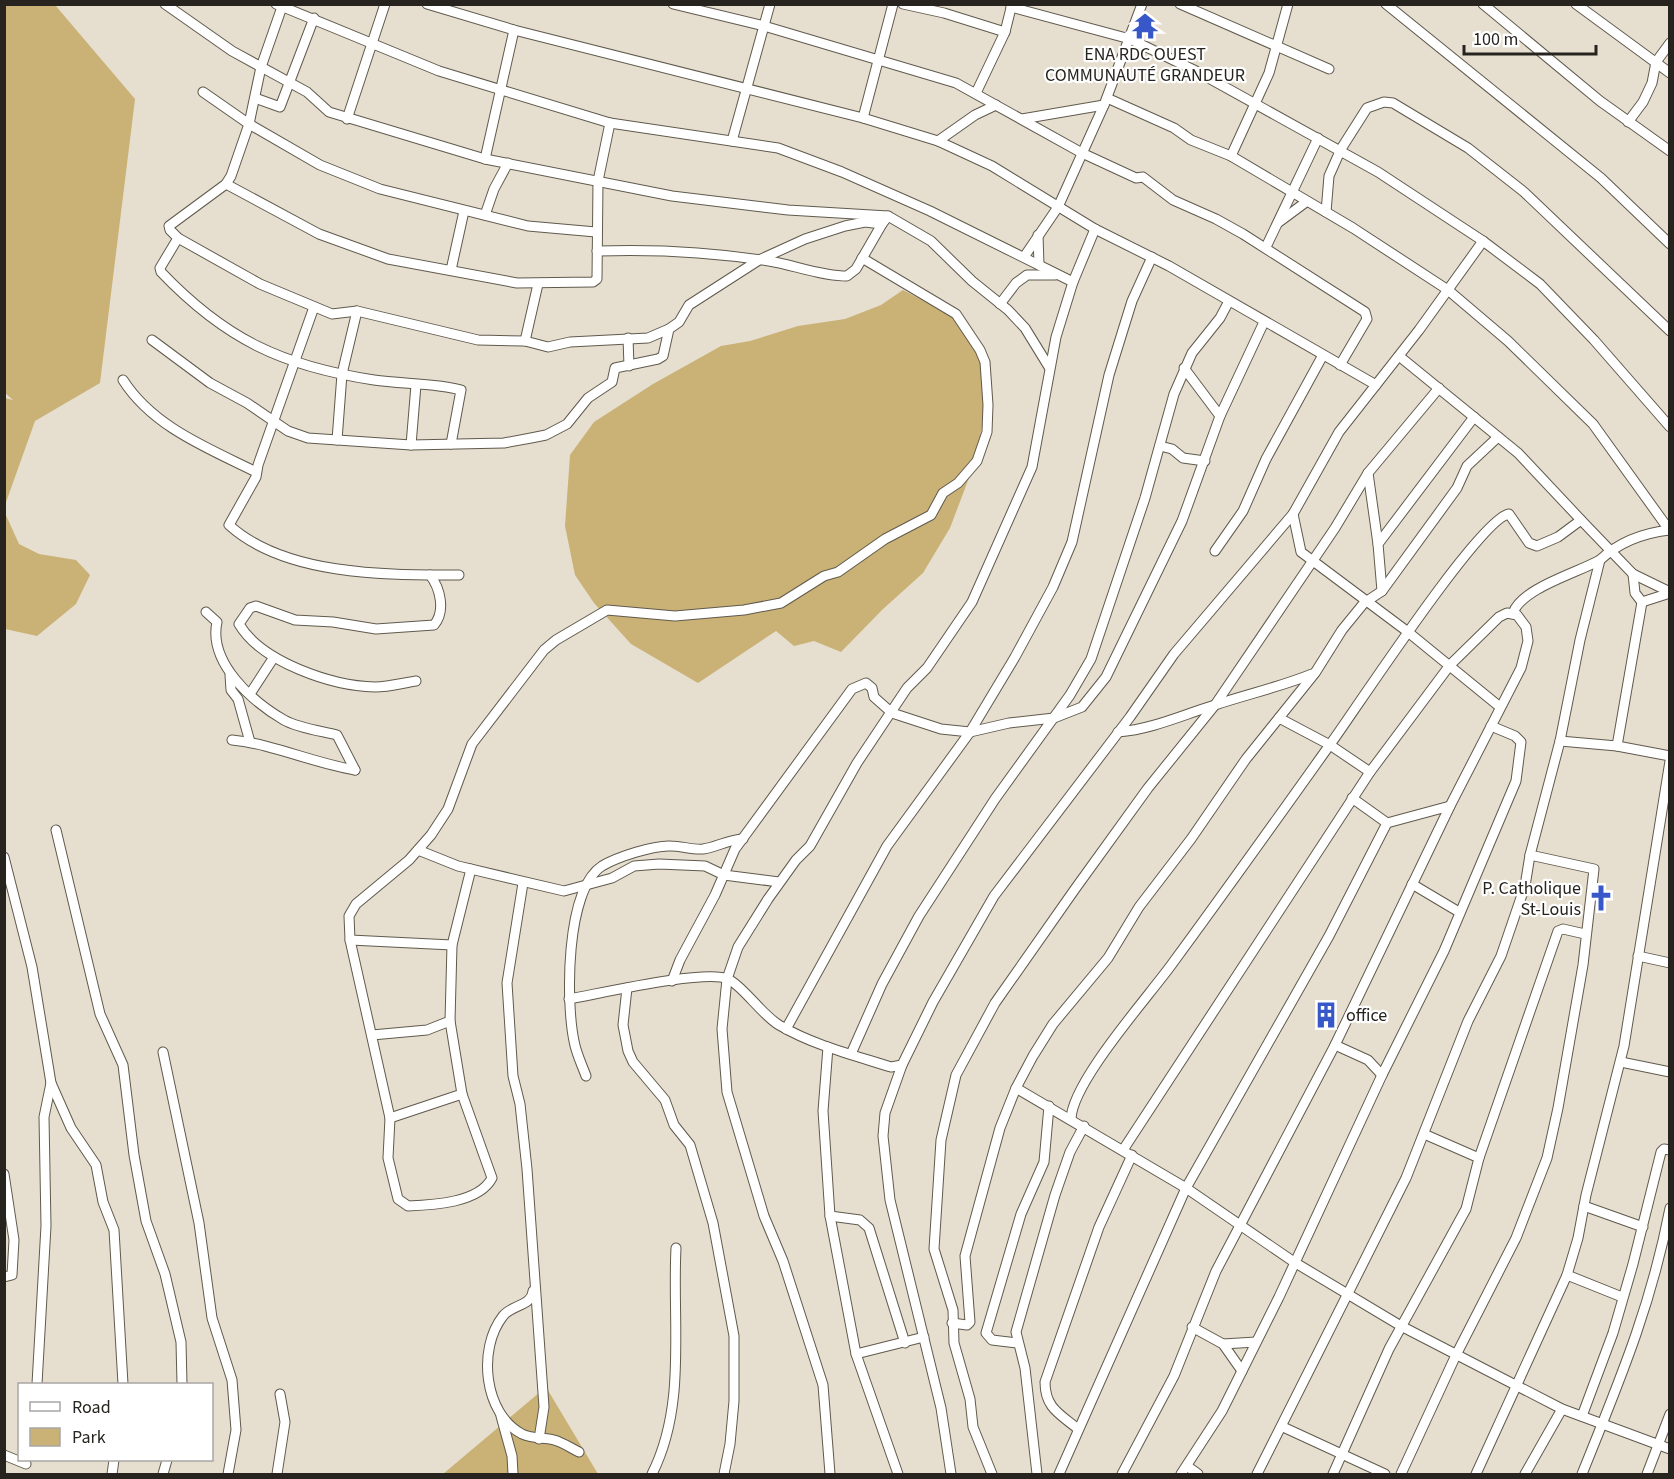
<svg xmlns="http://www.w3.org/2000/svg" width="1674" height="1479" font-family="'Source Sans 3',sans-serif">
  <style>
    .green { fill: #cab175 }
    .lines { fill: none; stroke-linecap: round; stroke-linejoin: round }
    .street-casing { stroke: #605a4d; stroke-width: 11 }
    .street { stroke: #fff; stroke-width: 9 }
    .labels { text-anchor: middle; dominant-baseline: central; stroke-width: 4.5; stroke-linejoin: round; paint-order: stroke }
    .poi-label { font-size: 18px; fill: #27241f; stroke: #fff }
  </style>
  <rect width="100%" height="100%" fill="#e6dfd0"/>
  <g class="green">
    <polygon points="5,4 55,5 135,99 100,383 35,421 5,505 5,398 13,400 4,392"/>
    <polygon points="903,290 960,320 987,372 987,400 975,462 950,528 923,573 882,610 841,652 814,641 794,646 776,631 698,683 631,644 594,603 575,575 565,526 570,455 594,422 653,384 721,346 750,341 798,326 845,319 881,305"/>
    <polygon points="5,513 19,544 39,554 76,560 90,575 76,604 37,636 5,629"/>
    <polygon points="546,1387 598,1474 443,1474"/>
  </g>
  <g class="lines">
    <g class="street-casing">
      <g id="street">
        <polyline points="165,4 232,51 307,92 329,112 485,159 672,196 788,210 888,216 931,241 972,281 1008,310 1025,328 1049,367"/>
        <polyline points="276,4 439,71 610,123 778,148 842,172 930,211 1073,282"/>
        <polyline points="283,4 261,67 249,124 231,176 226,184 169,226 170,230 178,238 260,284 332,314 357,311 478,340 525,341 548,347 570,342 648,338 669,329"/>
        <polyline points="427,4 514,30 863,118 938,141 992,166 1095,229 1169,266 1376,385"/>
        <polyline points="673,4 764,26 956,83 1082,153 1136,178 1143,177 1173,200 1216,219 1243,234 1365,312 1367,319 1340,365"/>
        <polyline points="903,4 944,13 1005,32"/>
        <polyline points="1180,4 1329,69"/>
        <polyline points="1386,4 1601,178 1670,244"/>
        <polyline points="1483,4 1600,101 1670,151"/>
        <polyline points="1576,4 1670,73"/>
        <polyline points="1011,7 1130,39 1196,71 1378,172 1483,241 1540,284 1594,340 1670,427"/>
        <polyline points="203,92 249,124 320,165 380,189 528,226 596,232"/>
        <polyline points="976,93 1005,32 1012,4"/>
        <polyline points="255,98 280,107 314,18"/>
        <polyline points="1107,98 1174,128 1191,140 1231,156 1353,228 1448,290 1508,341 1593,424 1670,531"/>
        <polyline points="863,118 893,4"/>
        <polyline points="347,119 385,4"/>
        <polyline points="1022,119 1104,105"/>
        <polyline points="1628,122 1643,102 1652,83 1656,62 1670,43"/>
        <polyline points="732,141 770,4"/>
        <polyline points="938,141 975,115 996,105"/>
        <polyline points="1231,156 1269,73 1288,4"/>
        <polyline points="485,159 514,30"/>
        <polyline points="226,184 319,234 388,259 517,283 593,282 597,279 598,181 610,123"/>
        <polyline points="1326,212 1329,176 1341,149 1367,108 1384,102 1393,103 1468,148 1524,192 1670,331"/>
        <polyline points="485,215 494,189 508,163"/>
        <polyline points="1279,222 1306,202"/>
        <polyline points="1038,235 1039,265"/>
        <path d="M178,238L160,268L161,272C225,339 282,366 374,380C400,384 438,383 461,390L451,444"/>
        <polyline points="1266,247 1318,138"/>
        <path d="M597,251C655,249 711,252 769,261C794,265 821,276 847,276L856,269L882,224"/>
        <polyline points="1024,257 1058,207 1104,105 1142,4"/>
        <polyline points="451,270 464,211"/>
        <polyline points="1000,304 1016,283 1027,275 1055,275"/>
        <path d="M314,307L258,465L256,477L229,525C285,576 387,575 459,575"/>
        <polyline points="628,338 629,366"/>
        <polyline points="152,340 210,383 247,403 288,431 308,438 411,445 504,443 531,438 546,435 567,424 588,398 612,382 615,368 658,359 663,356 669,329 679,322 689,305 759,260 805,239 845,226 865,222 882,224 888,216"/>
        <polyline points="525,341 538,284"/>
        <polyline points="1399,356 1518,453 1581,520"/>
        <polyline points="1184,368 1220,416"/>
        <path d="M123,380C153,427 208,448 256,472"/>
        <polyline points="337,440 342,374 357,311"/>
        <polyline points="411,445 416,385"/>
        <polyline points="1160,446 1172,449 1183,458 1205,461"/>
        <polyline points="1368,473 1378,544"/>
        <polyline points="1293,514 1301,552 1408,632 1500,707"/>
        <polyline points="1215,551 1243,511 1266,459 1323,355"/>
        <polyline points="1382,591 1457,488 1467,466 1498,437"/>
        <polyline points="1642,602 1670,593"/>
        <path d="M206,612L217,622C208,663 253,702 284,720C298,728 321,731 337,735L355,770"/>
        <path d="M1513,613C1522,588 1577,573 1600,560"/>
        <polyline points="230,675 231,690 238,699 250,742"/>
        <path d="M416,681C403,683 388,687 375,687C332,686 261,662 239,624L250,608L256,606L295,620L333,622L376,629L434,625C446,611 440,588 430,575"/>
        <polyline points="250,694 274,657"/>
        <polyline points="1279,718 1330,745 1370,772"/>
        <path d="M1118,732C1153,729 1182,715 1215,705C1248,694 1280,687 1312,674"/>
        <path d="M232,740C273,744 313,763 355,770"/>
        <polyline points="1560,741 1617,746 1642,602 1635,593 1633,574"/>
        <polyline points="1617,746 1670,756"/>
        <polyline points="1352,798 1387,823"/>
        <polyline points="56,830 100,1014 123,1065 134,1155 146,1221 165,1274 181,1342 182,1384"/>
        <polyline points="418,850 458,866 564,891 612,878 634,866 659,864 705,866 724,875 779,882"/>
        <polyline points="4,857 32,967 51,1083 44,1117 46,1226 37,1384"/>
        <path d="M471,869L452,945L450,1021L462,1094L492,1178C479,1203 433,1205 408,1206L398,1199L388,1158L390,1118L350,940L349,916L356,904L409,860L431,835L448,809L472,744L544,650L556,640L607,610L675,616L744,610L781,603L824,576L838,572L885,539L931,515L943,493L958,483L977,461L987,432L988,405L985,362L980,350L956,314L862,258"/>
        <polyline points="523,883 507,983 513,1076 520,1104 527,1169 544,1407 539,1439"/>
        <polyline points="1412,884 1459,912"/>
        <polyline points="350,940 452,945"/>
        <polyline points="1638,956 1670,963"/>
        <polyline points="672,981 680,960 715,895 735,849 852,689 866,683 872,688 874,697 892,713 941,729 970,732 1009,723 1054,718 1082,707 1106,677 1182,521 1220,416 1264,322"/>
        <polyline points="627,988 623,1025 628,1051 633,1062 665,1100 674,1125 690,1145 713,1223 734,1336 734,1401 730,1444 724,1474"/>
        <path d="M569,999C598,994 705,969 728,979C743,986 761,1014 779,1025C813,1045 853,1055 891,1067L902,1065L933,1002L994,896L1130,717L1174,654L1293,514L1339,432L1419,330L1483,241"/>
        <polyline points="786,1029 887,846 970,732 1015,657 1053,587 1072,542 1109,375 1132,301 1152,257"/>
        <polyline points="372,1035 427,1030 450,1021"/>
        <polyline points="1335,1045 1368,1060 1382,1075"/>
        <polyline points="828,1047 823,1111 830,1216 856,1354 898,1474"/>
        <polyline points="163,1052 199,1223 212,1318 232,1380 236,1430 228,1474"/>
        <polyline points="851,1054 882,984 919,916 995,799 1070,695 1091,659 1145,498 1174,394 1192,353 1220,318 1229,301"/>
        <polyline points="1621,1062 1670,1072"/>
        <polyline points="902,1065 885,1113 883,1136 890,1200 941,1408 951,1474"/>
        <path d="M586,1076C582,1065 576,1053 574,1041C566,1003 565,890 602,866C617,857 654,845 671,846C681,846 693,850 703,849C717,847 727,840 743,839"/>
        <polyline points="51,1083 71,1128 96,1165 103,1202 114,1230 123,1384"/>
        <polyline points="1016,1088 1186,1188 1294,1262 1401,1326 1562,1409 1670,1449"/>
        <polyline points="390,1118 462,1094"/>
        <path d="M1071,1119C1072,1082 1149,996 1172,964C1225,892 1277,819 1329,746C1354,712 1480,518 1509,514L1529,543L1537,546L1558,537L1581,520L1633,574L1670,592"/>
        <polyline points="1424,1134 1479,1158"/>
        <polyline points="4,1174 14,1240 12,1275 4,1277"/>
        <polyline points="1584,1206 1643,1227"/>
        <polyline points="830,1216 860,1220 869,1228 905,1343"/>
        <polyline points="1567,1275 1622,1297"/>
        <path d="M533,1291C532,1306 511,1305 503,1316C477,1349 484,1414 522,1434C533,1439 543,1437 554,1440C562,1442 571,1448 579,1452"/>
        <polyline points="952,1323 967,1325 970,1322 965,1256 1000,1128 1016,1088 1033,1056 1053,1024 1108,958 1139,907 1191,839 1246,759 1315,673 1342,630 1364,603 1382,591 1378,544 1474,417"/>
        <polyline points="1192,1327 1223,1344 1242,1371"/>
        <polyline points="1017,1343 992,1340 986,1333 1021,1214 1044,1162 1049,1106"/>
        <polyline points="1223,1344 1256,1342"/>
        <polyline points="856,1354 924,1337"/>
        <polyline points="501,1416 512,1456 513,1474"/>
        <polyline points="1582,1416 1613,1333 1633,1264 1661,1152 1664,1149 1670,1150"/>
        <polyline points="1283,1427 1385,1474"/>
        <path d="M1078,1429C1060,1414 1045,1408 1045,1382L1099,1227L1132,1155"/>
        <polyline points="4,1455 26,1464"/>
        <polyline points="1187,1466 1198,1474"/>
        <polyline points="112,1474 114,1460"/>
        <polyline points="163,1474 167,1460"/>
        <polyline points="277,1474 285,1422 280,1394"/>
        <path d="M652,1474C687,1405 672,1323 676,1248"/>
        <polyline points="830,1474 823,1385 783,1261 764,1216 727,1092 722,1029 727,979 738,947 768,899 796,860 810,846 857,763 907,688 927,668 972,602 1032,467 1056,337 1073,282 1095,229"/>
        <polyline points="992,1474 973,1427 970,1399 954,1343 953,1310 934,1249 941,1140 956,1075 995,1003 1075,889 1148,788 1215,705 1335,528 1368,473 1439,388"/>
        <polyline points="1037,1474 1025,1368 1016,1332 1055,1195 1070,1152 1084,1126"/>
        <polyline points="1059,1474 1186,1188 1329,936 1387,823 1450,806"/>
        <polyline points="1122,1474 1174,1376 1216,1271 1335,1045 1450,806 1521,668 1528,641 1526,627 1517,615 1507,613 1499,617 1450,665 1370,772 1123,1150"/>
        <polyline points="1181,1474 1222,1411 1279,1297 1382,1075 1444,951 1516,781 1521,742 1515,736 1491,726"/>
        <polyline points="1257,1474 1406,1178 1468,1021 1501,956 1525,886 1530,855"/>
        <polyline points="1333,1474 1389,1349 1466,1209 1479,1158 1558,931 1563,929 1585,934"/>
        <path d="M1401,1474L1456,1355L1516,1238L1547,1158L1558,1108L1583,965L1594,869L1530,855L1560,741L1580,640L1600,560C1619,542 1644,533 1669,530"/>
        <polyline points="1476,1474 1567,1275 1578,1238 1586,1195 1624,1046 1670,761"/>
        <polyline points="1525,1474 1562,1409"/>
        <path d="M1582,1474C1619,1382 1651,1307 1670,1208"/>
        <polyline points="1647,1474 1670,1414"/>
      </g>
    </g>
    <use href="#street" class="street"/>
  </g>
  <defs>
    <g id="temple-bare" transform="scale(2.07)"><path d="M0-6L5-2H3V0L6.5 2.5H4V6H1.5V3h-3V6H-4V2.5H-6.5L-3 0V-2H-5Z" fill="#3858c9" stroke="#fff" stroke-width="2.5" paint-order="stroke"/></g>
    <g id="church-bare" transform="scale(2.07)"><path d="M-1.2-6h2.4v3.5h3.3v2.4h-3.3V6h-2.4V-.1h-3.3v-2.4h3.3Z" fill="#3858c9" stroke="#fff" stroke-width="2.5" paint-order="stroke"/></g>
    <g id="building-bare" transform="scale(2.07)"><path d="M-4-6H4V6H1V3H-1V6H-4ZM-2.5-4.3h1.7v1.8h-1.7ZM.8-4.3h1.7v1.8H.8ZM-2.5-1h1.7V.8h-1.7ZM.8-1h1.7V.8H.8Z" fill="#3858c9" stroke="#fff" stroke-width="2.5" paint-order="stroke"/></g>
  </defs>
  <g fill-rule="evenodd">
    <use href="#temple-bare" x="1145" y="26"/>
    <use href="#church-bare" x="1601" y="898"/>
    <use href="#building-bare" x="1326" y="1015"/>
  </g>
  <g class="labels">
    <g class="poi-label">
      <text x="1145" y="54">ENA RDC OUEST<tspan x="1145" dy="21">COMMUNAUTÉ GRANDEUR</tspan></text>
      <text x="1581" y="888" text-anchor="end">P. Catholique<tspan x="1581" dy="21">St-Louis</tspan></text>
      <text x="1346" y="1015" text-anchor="start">office</text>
    </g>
  </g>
  <rect width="1674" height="1479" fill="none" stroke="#27241f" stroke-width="12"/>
  <rect x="18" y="1383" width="195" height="78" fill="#ffffff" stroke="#a9a7a5" stroke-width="1.5"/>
  <rect x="30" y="1402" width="30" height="9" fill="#ffffff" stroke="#a9a7a5" stroke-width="1.5"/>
  <text x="72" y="1413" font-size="18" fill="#27241f">Road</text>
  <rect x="30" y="1428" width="30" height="18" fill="#cab175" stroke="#a9a7a5" stroke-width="1.5"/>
  <text x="72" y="1443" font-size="18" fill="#27241f">Park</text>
  <path d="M1464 45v9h132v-9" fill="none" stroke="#27241f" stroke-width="3"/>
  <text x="1473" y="45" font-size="18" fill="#27241f" stroke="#ffffff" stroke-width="4.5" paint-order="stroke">100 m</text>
</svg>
